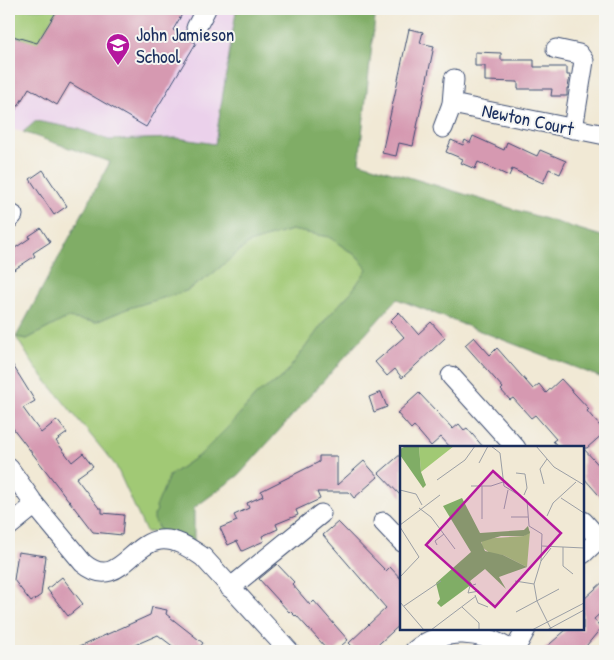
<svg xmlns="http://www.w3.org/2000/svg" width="614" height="660" font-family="'Patrick Hand',sans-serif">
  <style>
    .built { fill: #ebd1eb }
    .green { fill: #a1c974; stroke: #5e7c69 }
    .forest { fill: #80ad66; stroke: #4e6e62 }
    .building { fill: #d699b1 }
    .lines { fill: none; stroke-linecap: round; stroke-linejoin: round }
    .minor-casing { stroke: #3b4b70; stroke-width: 21 }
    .minor { stroke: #fff; stroke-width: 19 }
    .labels { text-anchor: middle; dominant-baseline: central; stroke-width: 4; stroke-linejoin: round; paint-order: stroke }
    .poi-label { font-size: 19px; fill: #1b2f5e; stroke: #f6f6f2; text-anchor: start }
    .street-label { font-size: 19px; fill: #1b2f5e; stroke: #f6f6f2 }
    .inset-road { fill: none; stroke: #9b9fa5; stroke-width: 1 }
    .view { fill: #b5179e; fill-opacity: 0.15; stroke: #b5179e; stroke-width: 2.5 }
    .inset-edge { fill: none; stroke: #1b2f5e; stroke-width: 2.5 }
  </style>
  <rect width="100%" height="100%" fill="#f6f6f2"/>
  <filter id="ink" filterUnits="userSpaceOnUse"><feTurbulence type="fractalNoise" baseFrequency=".02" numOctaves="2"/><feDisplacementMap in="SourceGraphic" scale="10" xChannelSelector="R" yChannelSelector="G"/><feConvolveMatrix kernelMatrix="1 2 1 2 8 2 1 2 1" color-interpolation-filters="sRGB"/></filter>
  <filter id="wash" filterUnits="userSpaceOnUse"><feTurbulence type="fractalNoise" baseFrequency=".0096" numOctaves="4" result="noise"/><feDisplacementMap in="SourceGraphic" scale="20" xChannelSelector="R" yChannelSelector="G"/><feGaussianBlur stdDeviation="1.12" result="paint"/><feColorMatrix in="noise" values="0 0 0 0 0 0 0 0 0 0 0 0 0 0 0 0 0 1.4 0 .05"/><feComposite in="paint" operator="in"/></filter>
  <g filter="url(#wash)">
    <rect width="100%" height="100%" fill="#f1e9d5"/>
    <polygon class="built" points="9,9 214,9 236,11 215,144 177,138 109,140 79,129 36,121 23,132 9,129"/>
    <g class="green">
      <polygon points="9,9 58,9 40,39 42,49 27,41 9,33"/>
      <polygon points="291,230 329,237 358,257 368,269 352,291 326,319 284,377 257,394 229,426 201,454 169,476 157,510 157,526 161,532 146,532 116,466 35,367 16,337 27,339 67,318 96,322 129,308 186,291 211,275 249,243"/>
    </g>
    <polygon class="forest" points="214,9 376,9 359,162 605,237 605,379 397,299 239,475 194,508 194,541 161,532 154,520 154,515 157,510 156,507 169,476 201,454 229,426 257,394 284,376 326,319 352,291 367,269 358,257 329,237 291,230 249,243 211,275 186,291 129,308 96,322 67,318 27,339 16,337 110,162 23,132 36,121 79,129 109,140 177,138 215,144 236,11"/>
    <g id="blocks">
      <g class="building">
        <polygon points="58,9 185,9 173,30 196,43 146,127 70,83 57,105 29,88 9,121 9,35 37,43"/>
        <polygon points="409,29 423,32 420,43 434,46 413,146 399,143 396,156 382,153"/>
        <polygon points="475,52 501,53 501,60 534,60 534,67 567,67 567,75 570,75 568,88 567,88 567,96 551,96 552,89 518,89 518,82 485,81 485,66 475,66"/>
        <polygon points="473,136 504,150 507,142 537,156 540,150 566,161 560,174 549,169 543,183 512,169 509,176 478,162 475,169 461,163 463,159 446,152 451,140 463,145 465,140 470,143"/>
        <polygon points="43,170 67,206 54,215 30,179"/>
        <polygon points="41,228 50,242 33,253 35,256 9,273 9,252 30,238 29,236"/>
        <polygon points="399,312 418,334 431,322 445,338 402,378 395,369 387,376 375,362 404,337 390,321"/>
        <polygon points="474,337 490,355 497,348 533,389 539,384 546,393 561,379 589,409 587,411 605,432 587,448 583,448 605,472 605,502 583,477 583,448 559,448 553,441 556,439 535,415 531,418 513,398 510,400 501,390 503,388 465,345"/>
        <polygon points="9,359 35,401 23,408 41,433 57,420 67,433 56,441 72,462 83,453 93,466 76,478 99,508 102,508 102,513 124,515 122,535 93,532 9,423"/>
        <polygon points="381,392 387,407 374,412 369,397"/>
        <polygon points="419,393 453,429 459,424 464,430 467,428 484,448 451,448 441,437 431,446 414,426 411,429 397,413"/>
        <polygon points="402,453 402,497 379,473"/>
        <polygon points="319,456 337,456 337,485 364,461 378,477 354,498 349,492 317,492 320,499 296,510 298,515 276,524 278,529 262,536 264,541 242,551 237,541 228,545 220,528 237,521 234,515 249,508 247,503 263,496 261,491 319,462"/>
        <polygon points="338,522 386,571 390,567 402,580 402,623 371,651 357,651 349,643 386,608 323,535"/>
        <polygon points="18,552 46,556 41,595 31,602 14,580"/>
        <polygon points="277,564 294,582 292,584 310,605 314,601 348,640 335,651 329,651 296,615 295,616 290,611 289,612 259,579"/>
        <polygon points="62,577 83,604 68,616 47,589"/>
        <polygon points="605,580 605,609 594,619 601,628 582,651 542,651 567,629 583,629 583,600"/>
        <polygon points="152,607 167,610 166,614 203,643 197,651 179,651 158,635 121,651 70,651 150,615"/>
      </g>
    </g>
  </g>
  <g filter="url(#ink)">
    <use href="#blocks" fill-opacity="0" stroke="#3b4b70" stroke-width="1"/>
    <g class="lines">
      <g class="minor-casing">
        <g id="minor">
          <polyline points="196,28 206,9"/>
          <polyline points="556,49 579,54 584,61 573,129"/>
          <polyline points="452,104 605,135"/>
          <polyline points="443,128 452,104 454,79"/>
          <polyline points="9,219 13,215"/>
          <polyline points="451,376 516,448"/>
          <path d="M9,468L35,505L83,563C117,592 131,543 160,540C176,538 191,549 203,557L289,651"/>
          <polyline points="583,521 599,539"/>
          <polyline points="383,522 402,542"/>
          <polyline points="9,526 35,505"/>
          <polyline points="583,554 605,533"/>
          <polyline points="230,588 321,514"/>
          <path d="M414,651C443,627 482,630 512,651"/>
          <polyline points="514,651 526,629"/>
        </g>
      </g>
      <use href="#minor" class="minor"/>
    </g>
  </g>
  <defs>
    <g id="school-pin" transform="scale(1.25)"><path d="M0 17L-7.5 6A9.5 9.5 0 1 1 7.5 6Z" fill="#b5179e" stroke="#f6f6f2"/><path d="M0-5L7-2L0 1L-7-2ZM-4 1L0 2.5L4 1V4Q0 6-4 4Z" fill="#fff"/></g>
  </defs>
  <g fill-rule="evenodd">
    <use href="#school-pin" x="118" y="45"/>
  </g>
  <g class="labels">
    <g class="poi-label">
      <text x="136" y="34">John Jamieson<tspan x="136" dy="22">School</tspan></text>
    </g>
    <g class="street-label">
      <text transform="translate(528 119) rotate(12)">Newton Court</text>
    </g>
  </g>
  <g transform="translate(400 446)">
    <rect width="184" height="184" fill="#f1e9d5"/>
    <path d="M19,0H54L21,26ZM130,85L127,121L103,109L91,108L82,101L81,93L124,90Z" fill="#a1c974"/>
    <path d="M6,0H19L21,26L26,39L23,42L0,9V3ZM62,52L80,87L124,84L128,80L130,87L124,90H101L81,96L85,105L103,109L127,121L99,131L106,143L85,123L70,135L72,138L41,161L37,157L40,153L36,137L71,106L43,60Z" fill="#80ad66"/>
    <path class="inset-road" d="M91,0L100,7L104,40L127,54L129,80L142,88L141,115M136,0L154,21L184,39M79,17L88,0M116,27L125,28L127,42L124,49M37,34L65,14L75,0M144,38L140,23L147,13M71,40H91L103,36M82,40V73M0,44L16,48L22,59M161,52L184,67M19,62L31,71L55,103M104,63L108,44M147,70L153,57L176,36M111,71H128M0,79L40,49M0,81L19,111L0,131M37,99L35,95L44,88M142,100L184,102M163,101V120L173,128M151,102L141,115L134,138L137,155L151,183M115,135L134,138M76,138L70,140L68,147L79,145M75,149L78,157L88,161M0,156L24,184M4,160L41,135M62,161L79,177V184M116,166L159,143M31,184L76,150M132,184L184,157M147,184L184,164"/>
    <path class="view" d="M93,25L161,87L95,161L26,99Z"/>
    <rect width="184" height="184" class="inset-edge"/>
  </g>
  <rect width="614" height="660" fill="none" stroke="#f6f6f2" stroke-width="30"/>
</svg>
